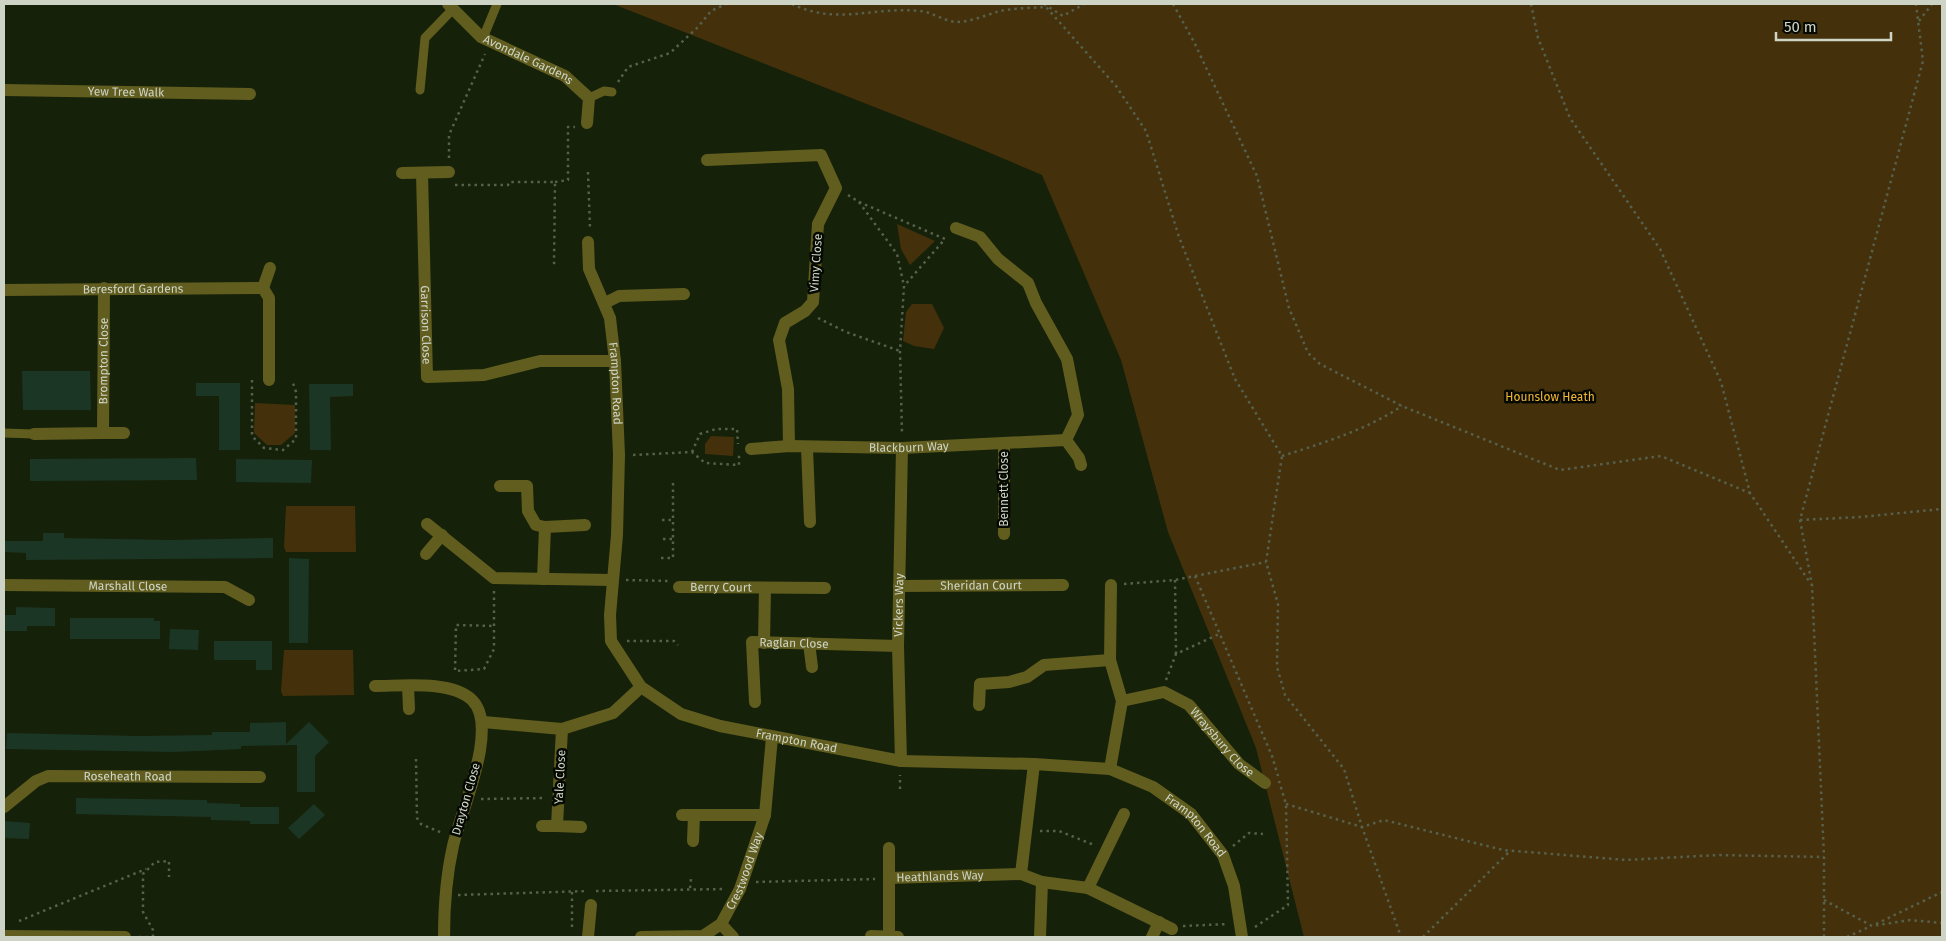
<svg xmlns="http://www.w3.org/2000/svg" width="1946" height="941" font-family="'Fira Sans',sans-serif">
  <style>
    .green { fill: #44310b }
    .building { fill: #1c3625 }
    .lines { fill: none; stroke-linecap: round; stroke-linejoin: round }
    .path { stroke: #56604c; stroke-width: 2.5; stroke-dasharray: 2.5 4; stroke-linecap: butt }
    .lane { stroke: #615d1f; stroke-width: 9 }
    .street { stroke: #615d1f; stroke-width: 12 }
    .labels { text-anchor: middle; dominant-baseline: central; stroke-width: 5; stroke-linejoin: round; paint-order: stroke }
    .street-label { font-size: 12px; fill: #cdd4c6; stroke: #050902 }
    .park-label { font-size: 12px; fill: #f5b834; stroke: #050902 }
  </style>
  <rect width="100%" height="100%" fill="#162109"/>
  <g class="green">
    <polygon points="613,4 1942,4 1942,937 1304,937 1256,748 1168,532 1121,360 1042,175 976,147"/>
    <polygon points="897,224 935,241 910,265 901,249"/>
    <polygon points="912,304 932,304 944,328 934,349 914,346 903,341 906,312"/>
    <polygon points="255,403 295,405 295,433 281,445 267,445 254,433"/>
    <polygon points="711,436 734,437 733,456 705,454 705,444"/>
    <polygon points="286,506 355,506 356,552 286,552 284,547"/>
    <polygon points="284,650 353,650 354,695 283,696 281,691"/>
  </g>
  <g class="building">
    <polygon points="22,371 90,371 91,410 23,410"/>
    <polygon points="196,383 240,383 240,450 219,450 219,396 196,396"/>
    <polygon points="309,384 353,384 353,396 330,397 331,450 310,450"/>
    <polygon points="196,458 197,480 30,481 30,459"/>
    <polygon points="236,459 312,460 311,483 236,482"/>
    <polygon points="43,533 64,533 64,538 170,540 273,538 273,558 26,560 26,553 4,552 4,541 43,541"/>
    <polygon points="289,558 309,559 308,643 289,643"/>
    <polygon points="16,607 55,608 55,626 27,626 27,631 4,631 4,615 16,615"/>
    <polygon points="70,618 154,618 154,621 160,621 160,639 70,639"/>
    <polygon points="170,629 199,630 198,650 169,649"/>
    <polygon points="214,641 272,641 272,670 256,670 256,660 214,660"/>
    <polygon points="286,722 286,744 309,722 329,742 315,756 315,792 297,792 297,745 241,746 241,749 174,752 6,749 7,733 138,736 212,735 212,732 250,732 250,723"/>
    <polygon points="76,798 207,800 207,803 240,804 240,807 279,807 279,824 250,824 250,821 211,820 211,817 76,814"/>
    <polygon points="314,804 325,815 299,839 288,828"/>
    <polygon points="4,821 30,823 29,839 4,838"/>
  </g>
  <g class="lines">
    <g class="path">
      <path d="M792,4C838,26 873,6 920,11C932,12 944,21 956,22C971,22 986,15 1000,11C1015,8 1031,8 1046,7L1116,86L1146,131L1179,237L1235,379L1282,456L1266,562L1278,604L1277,667L1285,695L1344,769L1362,827L1401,937"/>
      <polyline points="1044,4 1063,16 1084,4"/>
      <polyline points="1173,4 1194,42 1257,176 1289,308 1308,353 1320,364 1402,406 1560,470 1661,456 1750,493"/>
      <polyline points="1531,4 1538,38 1570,118 1660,249 1721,382 1750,493 1811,584"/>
      <polyline points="1919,21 1932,4"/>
      <polyline points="618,82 628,67 670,53 698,27 711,11 726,4"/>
      <polyline points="449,158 449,135 485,54"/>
      <polyline points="588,172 590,228"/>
      <polyline points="555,182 568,180 568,127 575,127"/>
      <polyline points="455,185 508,185 509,182 555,182 554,263 557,263"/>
      <polyline points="848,195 859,202 897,254 904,286"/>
      <polyline points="859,202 945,239 904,286 900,351 902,434"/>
      <polyline points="818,318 846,332 900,351"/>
      <polyline points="252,380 252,436 264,448 283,450 296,439 296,392 292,380"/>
      <polyline points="692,452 700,434 716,429 737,429 738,444"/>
      <polyline points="633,455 692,452 705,463 739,465 739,455"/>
      <path d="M1282,456C1323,443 1366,430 1402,406"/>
      <polyline points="662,520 673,520"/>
      <polyline points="1800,520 1860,517 1942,509"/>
      <polyline points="663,539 673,539"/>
      <polyline points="661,558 673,558 673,482"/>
      <polyline points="1195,576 1272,756 1278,776"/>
      <polyline points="626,580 668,581"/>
      <polyline points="1175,580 1176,654"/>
      <polyline points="1124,584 1175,580 1266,562"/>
      <polyline points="494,591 494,649 484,669 455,671 456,625 494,626"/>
      <polyline points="627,641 674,641 678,645"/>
      <polyline points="1166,680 1176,654 1219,634"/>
      <polyline points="416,759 417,818 421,824 442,833"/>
      <polyline points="900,789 900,775"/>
      <polyline points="481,799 546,798"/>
      <polyline points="1286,804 1362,827 1384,820 1503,850 1626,860 1718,855 1824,857"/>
      <polyline points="1040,831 1059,831 1094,845"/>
      <polyline points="1233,846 1249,833 1263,834"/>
      <polyline points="756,882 875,879"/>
      <polyline points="690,888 691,879"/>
      <polyline points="596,891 725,889"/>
      <polyline points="572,892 572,927 574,930"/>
      <polyline points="458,895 588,891"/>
      <polyline points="1824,900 1872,926 1910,920 1942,923"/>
      <polyline points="19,921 146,869"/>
      <polyline points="1876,924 1942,892"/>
      <polyline points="1183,926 1228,924"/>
      <polyline points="1255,927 1288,905 1286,804 1279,781"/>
      <polyline points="139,937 153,937"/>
      <polyline points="153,937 153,930 143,912 143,874 155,862 169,861 169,877"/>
      <polyline points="1423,937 1511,850"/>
      <polyline points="1824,937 1824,857 1812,585 1800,520 1923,61 1916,4"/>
      <polyline points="1847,937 1871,926"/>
    </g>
    <g class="lane">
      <polyline points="483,38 497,4"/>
      <polyline points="420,90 425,38 453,9"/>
      <polyline points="589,98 604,91 612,92"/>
      <polyline points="4,433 34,434"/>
    </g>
    <g class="street">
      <path id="s1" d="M448,4L481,37L565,76L589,98L587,123"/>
      <path id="s2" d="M4,90L250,94"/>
      <polyline points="707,160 821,155 836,188 818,224 813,302 805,311 785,323 779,340 788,389 789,446"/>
      <polyline points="402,173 449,172"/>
      <path id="s3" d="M422,173L427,377L484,375L540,361H615"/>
      <polyline points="956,228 980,237 998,259 1028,283 1036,303 1067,359 1078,415 1066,440"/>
      <path id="s4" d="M588,242L589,269L610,318L615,361L619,455L617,535L610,615L611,641L641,687L681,714L720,726L901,761L1034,764L1110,769L1153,787L1191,814L1223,855L1234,886L1242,937"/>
      <polyline points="263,288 270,268"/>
      <path id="s5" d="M4,290L263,288L269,298V380"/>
      <polyline points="605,303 619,296 684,294"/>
      <polyline points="103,433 124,433"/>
      <path id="s6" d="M34,434L103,433L104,288"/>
      <polyline points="1004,444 1004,534"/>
      <polyline points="807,448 810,522"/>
      <path id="s7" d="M751,449L789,446L902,448L1066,440L1079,458L1081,465"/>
      <polyline points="500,486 527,486 528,511 536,525 545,527 585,525"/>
      <polyline points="427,524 494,578 612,580"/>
      <polyline points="426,554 442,535"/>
      <polyline points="543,579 545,527"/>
      <path id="s8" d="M4,585L225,587L249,600"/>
      <path id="s9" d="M899,586L1063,585"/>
      <path id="s10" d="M679,587L825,588"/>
      <polyline points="764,643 765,588"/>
      <polyline points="809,643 812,667"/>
      <path d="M375,686C402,686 451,680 472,700C500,727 460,813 453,846C446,877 444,906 444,937"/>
      <polyline points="408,686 409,709"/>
      <path id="s11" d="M1122,701L1164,692L1189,705L1239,764L1265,783"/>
      <path id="s12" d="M755,702L752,642L898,646"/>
      <polyline points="979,705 980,684 1009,682 1027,677 1044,665 1110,660"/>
      <polyline points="483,722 562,729 613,713 641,687"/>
      <polyline points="562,729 557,826 581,827"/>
      <path id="s13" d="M901,761L898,646L902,448"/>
      <polyline points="1034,764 1021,874 1042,882 1088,888 1172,929"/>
      <polyline points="1110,769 1122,701 1110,660 1111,585"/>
      <path id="s14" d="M4,807L36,781L48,776L260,777"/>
      <polyline points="682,815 765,815"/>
      <polyline points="542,826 557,826"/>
      <polyline points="693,841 694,815"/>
      <polyline points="889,848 889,937"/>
      <path id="s15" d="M889,878L1021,874"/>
      <polyline points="1088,888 1124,814"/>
      <polyline points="721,924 733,937"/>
      <polyline points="4,936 125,937"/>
      <polyline points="871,936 898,937"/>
      <polyline points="588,937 591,905"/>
      <path id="s16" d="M641,937L703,936L721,924L740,889L765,815L772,737"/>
      <polyline points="1040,937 1042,882"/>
      <polyline points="1152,937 1159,922"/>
    </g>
  </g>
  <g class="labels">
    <g class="street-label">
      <text stroke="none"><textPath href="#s1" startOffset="99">Avondale Gardens</textPath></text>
      <text stroke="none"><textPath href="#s2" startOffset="122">Yew Tree Walk</textPath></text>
      <text transform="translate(816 263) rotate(-86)">Vimy Close</text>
      <text stroke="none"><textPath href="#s5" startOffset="129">Beresford Gardens</textPath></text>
      <text stroke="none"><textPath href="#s3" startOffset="152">Garrison Close</textPath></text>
      <text stroke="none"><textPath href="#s6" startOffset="141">Brompton Close</textPath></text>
      <text stroke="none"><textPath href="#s4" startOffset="146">Frampton Road</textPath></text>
      <text stroke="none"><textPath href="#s7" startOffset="158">Blackburn Way</textPath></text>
      <text transform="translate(1004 489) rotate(-90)">Bennett Close</text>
      <text stroke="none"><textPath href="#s8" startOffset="124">Marshall Close</textPath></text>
      <text stroke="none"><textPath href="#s9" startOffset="82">Sheridan Court</textPath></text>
      <text stroke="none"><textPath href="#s10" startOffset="42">Berry Court</textPath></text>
      <text stroke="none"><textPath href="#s13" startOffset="156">Vickers Way</textPath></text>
      <text stroke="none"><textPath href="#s12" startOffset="102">Raglan Close</textPath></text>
      <text stroke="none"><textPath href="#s4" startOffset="626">Frampton Road</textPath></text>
      <text stroke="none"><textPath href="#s11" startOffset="121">Wraysbury Close</textPath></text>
      <text stroke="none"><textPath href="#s14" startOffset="134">Roseheath Road</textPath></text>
      <text transform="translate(560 777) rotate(-87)">Yale Close</text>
      <text transform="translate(466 799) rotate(-74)">Drayton Close</text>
      <text stroke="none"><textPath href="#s4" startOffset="1046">Frampton Road</textPath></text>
      <text stroke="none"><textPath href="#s16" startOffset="142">Crestwood Way</textPath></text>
      <text stroke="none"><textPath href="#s15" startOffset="51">Heathlands Way</textPath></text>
    </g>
    <g class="park-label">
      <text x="1550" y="397">Hounslow Heath</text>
    </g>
  </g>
  <rect width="1946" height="941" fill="none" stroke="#cdd4c6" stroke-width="10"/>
  <path d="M1776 32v8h115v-8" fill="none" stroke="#cdd4c6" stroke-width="2.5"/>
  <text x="1784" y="32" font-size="15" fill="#cdd4c6" stroke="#050902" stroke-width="4" paint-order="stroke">50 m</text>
</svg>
